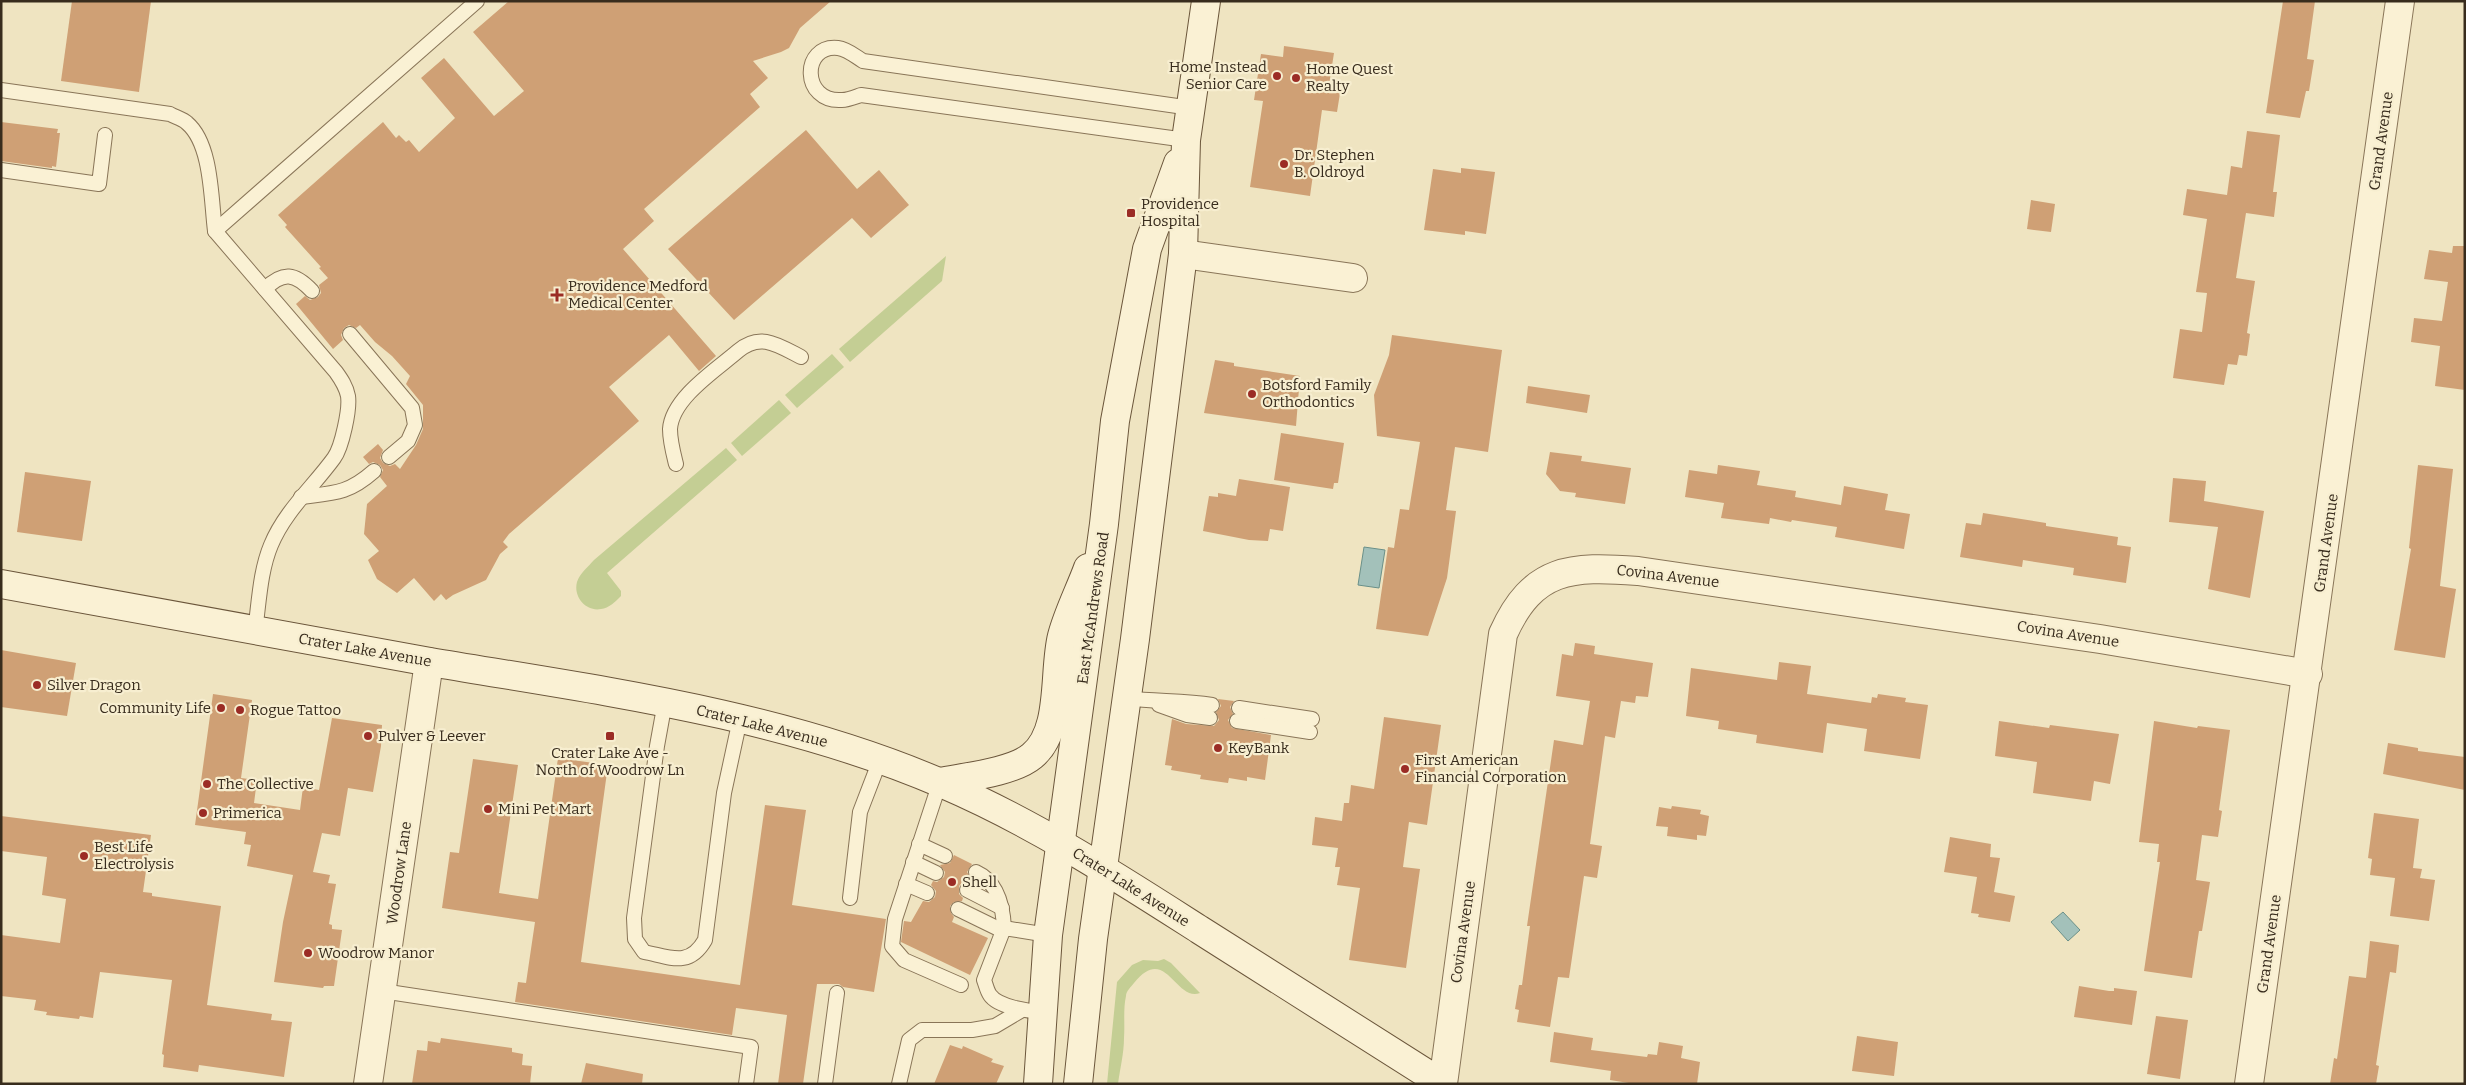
<svg xmlns="http://www.w3.org/2000/svg" width="2466" height="1085" font-family="Bitter,serif">
  <style>
    .green { fill: #c4ce94 }
    .water { fill: #a3c1ba; stroke: #6a9089 }
    .building { fill: #cfa075 }
    .lines { fill: none; stroke-linecap: round; stroke-linejoin: round }
    .lane-casing { stroke: #897558; stroke-width: 16 }
    .street-casing { stroke: #897558; stroke-width: 30 }
    .secondary-casing { stroke: #6b563b; stroke-width: 30 }
    .lane { stroke: #faf1d4; stroke-width: 14 }
    .street { stroke: #faf1d4; stroke-width: 28 }
    .secondary { stroke: #faf1d4; stroke-width: 28 }
    .poi-dot { fill: #9b2c25; stroke: #f7eed0; stroke-width: 2 }
    .labels { text-anchor: middle; dominant-baseline: central; stroke-width: 4.5; stroke-linejoin: round; paint-order: stroke }
    .poi-label { font-size: 15px; fill: #382c1d; stroke: #f7eed0; text-anchor: start }
    .street-label { font-size: 15px; fill: #382c1d; stroke: #f7eed0 }
  </style>
  <rect width="100%" height="100%" fill="#efe4c1"/>
  <g class="green">
    <polygon points="946,256 942,281 850,362 839,349"/>
    <polygon points="832,354 844,367 797,408 785,395"/>
    <polygon points="779,400 791,413 742,456 731,443"/>
    <path d="M726,448L737,460L607,573L621,591V596C615,602 609,608 601,609C586,612 573,597 577,582C580,573 588,567 594,560Z"/>
    <path d="M1164,959L1171,963L1200,993C1175,1002 1166,943 1134,983C1131,987 1126,991 1126,996C1123,1009 1125,1024 1124,1038C1124,1053 1120,1069 1118,1084H1107L1117,982L1132,965L1143,960L1158,961Z"/>
  </g>
  <g class="water">
    <polygon points="1364,547 1385,550 1379,588 1358,585"/>
    <polygon points="2063,912 2080,930 2068,941 2051,922"/>
  </g>
  <g class="building">
    <polygon points="72,1 151,1 139,92 61,81"/>
    <polygon points="509,1 831,1 800,28 789,48 781,52 753,61 768,78 750,94 760,107 644,209 654,221 623,249 716,356 699,371 669,335 609,387 639,421 509,534 503,542 508,547 500,554 486,580 453,595 446,600 441,594 434,601 414,578 397,593 377,579 368,560 379,551 364,534 367,504 387,486 380,477 383,470 380,465 373,462 369,464 363,457 378,444 383,450 380,458 383,463 390,466 395,464 400,469 416,445 423,429 423,405 406,384 410,376 392,356 375,342 360,325 356,328 349,325 344,328 341,335 343,340 333,349 296,304 305,296 310,300 318,297 321,293 319,285 328,278 319,268 321,267 285,227 287,225 278,215 383,122 396,138 399,135 406,142 409,140 419,152 455,118 421,78 444,58 494,116 524,91 473,32"/>
    <polygon points="2283,1 2315,1 2307,59 2314,60 2309,91 2306,91 2300,118 2266,113"/>
    <polygon points="1284,46 1334,53 1329,85 1341,87 1337,112 1322,110 1310,196 1250,187 1263,101 1254,100 1261,54 1283,57"/>
    <polygon points="1,122 58,129 57,133 60,133 56,167 52,166 52,168 1,161"/>
    <polygon points="806,130 857,189 879,170 909,205 871,238 852,218 734,320 668,249"/>
    <polygon points="2247,131 2280,135 2273,192 2277,192 2274,217 2246,213 2236,278 2255,281 2247,333 2250,334 2247,356 2239,355 2237,365 2228,364 2224,385 2173,378 2180,329 2202,332 2207,293 2196,292 2207,219 2183,215 2187,189 2227,195 2231,166 2242,168"/>
    <polygon points="1461,168 1495,172 1486,234 1465,231 1465,235 1424,230 1433,169 1461,173"/>
    <polygon points="2031,200 2055,204 2051,232 2027,229"/>
    <polygon points="2453,246 2465,246 2465,390 2435,386 2440,346 2411,342 2414,318 2442,321 2448,282 2424,279 2429,250 2452,253"/>
    <polygon points="1392,335 1502,350 1488,452 1455,447 1446,510 1456,511 1450,556 1447,578 1428,636 1376,629 1388,547 1394,548 1400,509 1409,510 1420,442 1377,436 1374,395 1389,355"/>
    <polygon points="1215,360 1234,363 1234,366 1300,376 1296,426 1204,413"/>
    <polygon points="1528,386 1590,395 1587,413 1526,403"/>
    <polygon points="1281,433 1344,443 1338,483 1334,483 1333,489 1274,480"/>
    <polygon points="1550,452 1582,456 1581,461 1631,468 1625,504 1575,497 1576,493 1560,491 1546,474"/>
    <polygon points="1718,465 1760,471 1757,485 1796,491 1795,497 1841,505 1844,486 1888,494 1885,510 1910,514 1904,549 1835,537 1837,527 1792,520 1791,522 1770,518 1769,524 1721,518 1724,503 1685,497 1689,470 1717,474"/>
    <polygon points="2418,465 2453,469 2440,586 2456,589 2445,658 2394,650 2411,549 2409,548"/>
    <polygon points="25,472 91,481 82,541 17,532"/>
    <polygon points="2173,478 2206,481 2204,501 2264,511 2250,598 2208,589 2218,527 2169,522"/>
    <polygon points="1239,479 1290,487 1283,531 1270,529 1268,541 1249,540 1203,531 1209,496 1218,497 1218,493 1236,496"/>
    <polygon points="1983,513 2046,523 2046,526 2118,537 2117,545 2131,547 2126,583 2073,575 2074,568 2023,560 2022,567 1960,557 1966,523 1981,525"/>
    <polygon points="1575,643 1595,646 1594,654 1653,663 1648,697 1636,696 1635,703 1621,701 1615,738 1605,736 1590,844 1602,846 1597,878 1584,876 1569,978 1558,977 1550,1027 1517,1022 1519,1010 1515,1009 1519,985 1522,985 1530,926 1527,926 1554,740 1583,745 1590,701 1556,696 1562,654 1573,656"/>
    <polygon points="1,650 76,663 67,716 1,707"/>
    <polygon points="1779,662 1811,666 1807,694 1871,703 1872,697 1877,698 1878,694 1906,698 1905,702 1928,705 1920,759 1864,751 1867,729 1827,723 1823,753 1756,743 1757,735 1718,729 1719,721 1686,716 1691,668 1777,680"/>
    <polygon points="213,694 252,700 241,778 257,780 254,803 300,810 303,787 319,790 332,718 382,725 381,746 373,792 348,788 340,836 322,833 313,872 330,875 328,883 336,884 329,924 332,925 332,929 342,930 334,986 324,986 323,988 274,982 283,922 293,875 247,866 251,845 244,844 246,832 195,825"/>
    <polygon points="1218,699 1234,701 1230,707 1233,714 1228,720 1232,728 1271,735 1265,780 1247,777 1247,781 1229,778 1228,783 1200,779 1201,775 1171,770 1172,766 1165,765 1172,719 1186,724 1214,726 1219,720 1216,712 1221,706"/>
    <polygon points="1384,717 1441,725 1427,825 1409,822 1403,867 1420,869 1406,968 1349,960 1360,888 1337,885 1340,867 1335,867 1338,848 1312,845 1315,817 1342,821 1344,803 1349,803 1351,785 1374,789"/>
    <polygon points="1999,721 2049,728 2050,725 2119,734 2110,784 2094,781 2091,801 2033,793 2037,762 1995,756"/>
    <polygon points="2154,721 2197,728 2198,726 2230,730 2219,810 2222,811 2218,837 2202,835 2196,880 2210,882 2202,931 2199,931 2192,978 2144,971 2160,862 2157,862 2159,844 2139,842"/>
    <polygon points="2388,743 2418,748 2418,751 2465,757 2465,790 2383,774"/>
    <polygon points="558,758 608,765 581,962 740,985 765,805 806,810 792,905 886,919 874,992 843,987 839,984 817,984 803,1084 778,1084 787,1015 736,1008 732,1035 515,1002 518,982 526,983 535,922 442,908 450,852 459,853 473,759 518,765 499,893 538,899"/>
    <polygon points="1672,806 1701,810 1700,814 1709,816 1706,836 1697,835 1697,840 1667,836 1668,827 1656,826 1659,807 1671,809"/>
    <polygon points="2374,813 2419,819 2413,868 2422,869 2420,878 2435,880 2429,921 2390,916 2395,878 2370,875 2372,859 2368,858"/>
    <polygon points="1,816 151,835 143,892 152,893 152,896 221,906 207,1005 272,1014 271,1020 292,1022 284,1077 199,1065 198,1072 163,1067 164,1055 162,1054 172,980 100,972 93,1018 80,1016 79,1019 46,1015 47,1012 34,1010 36,1000 1,996 1,935 60,943 66,899 42,895 47,857 1,851"/>
    <polygon points="1950,837 1991,844 1990,857 2000,858 1994,892 2015,896 2010,922 1978,917 1979,914 1971,913 1977,877 1944,872"/>
    <polygon points="954,855 972,864 967,872 972,880 971,882 963,882 959,886 959,894 963,898 962,901 954,902 950,906 951,913 954,917 952,922 988,938 970,975 901,942 904,921 911,922 923,901 929,902 935,897 936,891 931,885 933,881 937,882 944,877 945,872 940,865 950,863"/>
    <polygon points="2370,941 2399,945 2396,973 2390,972 2376,1065 2379,1066 2376,1084 2330,1084 2334,1058 2337,1059 2349,976 2366,978"/>
    <polygon points="2079,986 2109,991 2114,991 2114,988 2137,991 2132,1025 2074,1017"/>
    <polygon points="2156,1016 2188,1020 2180,1079 2147,1074"/>
    <polygon points="1554,1032 1593,1038 1591,1050 1647,1057 1648,1054 1657,1055 1659,1042 1683,1046 1681,1058 1700,1062 1697,1084 1635,1084 1610,1080 1611,1071 1550,1062"/>
    <polygon points="1857,1036 1898,1042 1894,1076 1852,1071"/>
    <polygon points="441,1038 512,1048 512,1052 523,1054 522,1065 532,1066 530,1084 412,1084 417,1050 427,1051 428,1041 440,1043"/>
    <polygon points="950,1045 962,1049 963,1046 993,1059 991,1062 1004,1066 996,1084 934,1084"/>
    <polygon points="586,1063 643,1074 642,1084 581,1084"/>
  </g>
  <g class="lines">
    <g class="lane-casing">
      <g id="lane">
        <path d="M1,90L170,114C175,117 183,119 187,123C212,144 211,200 215,231"/>
        <path d="M1186,140L861,95C855,97 848,100 842,100C801,103 801,44 838,48C847,49 855,56 863,61L1191,108"/>
        <polyline points="1,170 99,184 105,135"/>
        <path d="M265,289C283,271 295,273 312,291"/>
        <polyline points="350,334 412,408 415,425 408,441 389,457"/>
        <path d="M676,464C673,452 670,441 670,429C672,398 716,370 738,351C760,332 778,345 801,357"/>
        <path d="M301,497C334,493 348,494 374,471"/>
        <path d="M255,631C259,603 260,571 271,545C285,511 313,487 334,458C342,447 350,409 348,396C346,386 341,379 336,372L215,231L477,1"/>
        <path d="M1127,698C1155,702 1183,700 1212,705"/>
        <path d="M665,702L657,746L634,918L635,939L644,952C670,957 689,968 705,940L724,793L740,719"/>
        <polyline points="1159,705 1187,715 1210,718"/>
        <polyline points="1239,708 1312,719"/>
        <polyline points="1237,721 1310,732"/>
        <polyline points="940,782 895,919 892,946 904,960 961,985"/>
        <polyline points="919,844 945,856"/>
        <polyline points="913,862 936,873"/>
        <path d="M976,872C998,882 1003,906 1004,928"/>
        <polyline points="906,884 927,893"/>
        <polyline points="967,890 1002,908"/>
        <polyline points="850,898 860,812 880,760"/>
        <polyline points="958,909 1003,931"/>
        <polyline points="382,991 751,1047 746,1084"/>
        <path d="M1042,1012C1028,1011 998,1007 990,995C987,991 986,985 984,980L1004,928L1048,935"/>
        <polyline points="825,1084 837,993"/>
        <polyline points="899,1084 909,1040 922,1030 972,1030 995,1026 1022,1010"/>
      </g>
    </g>
    <g class="street-casing">
      <g id="street">
        <polyline points="1183,254 1353,278"/>
        <polyline points="368,1084 429,662"/>
        <path d="M1443,1084L1503,634C1533,567 1571,566 1638,571L2100,639L2308,674"/>
        <polyline points="2249,1084 2400,1"/>
      </g>
    </g>
    <g class="secondary-casing">
      <g id="secondary">
        <path d="M1,584C144,611 287,637 430,662C603,691 781,714 943,784C1034,823 1117,877 1200,930C1281,982 1362,1033 1443,1084"/>
        <path d="M940,782C965,777 1013,772 1032,756C1063,731 1053,671 1062,636C1068,613 1080,590 1088,568"/>
        <polyline points="1038,1084 1048,935 1104,524 1115,421 1147,249 1178,163"/>
        <polyline points="1078,1084 1093,939 1135,639 1183,254 1186,140 1206,1"/>
      </g>
    </g>
    <use href="#lane" class="lane"/>
    <use href="#street" class="street"/>
    <use href="#secondary" class="secondary"/>
  </g>
  <g class="poi-dot">
    <circle cx="1277" cy="76" r="5"/>
    <circle cx="1296" cy="78" r="5"/>
    <circle cx="1284" cy="164" r="5"/>
    <rect x="1126" y="208" width="10" height="10" rx="2.5"/>
    <path d="M554.5 287.5h5v5h5v5h-5v5h-5v-5h-5v-5h5z"/>
    <circle cx="1252" cy="394" r="5"/>
    <circle cx="37" cy="685" r="5"/>
    <circle cx="221" cy="708" r="5"/>
    <circle cx="240" cy="710" r="5"/>
    <circle cx="368" cy="736" r="5"/>
    <rect x="605" y="731" width="10" height="10" rx="2.5"/>
    <circle cx="1218" cy="748" r="5"/>
    <circle cx="1405" cy="769" r="5"/>
    <circle cx="207" cy="784" r="5"/>
    <circle cx="488" cy="809" r="5"/>
    <circle cx="203" cy="813" r="5"/>
    <circle cx="84" cy="856" r="5"/>
    <circle cx="952" cy="882" r="5"/>
    <circle cx="308" cy="953" r="5"/>
  </g>
  <g class="labels">
    <g class="poi-label">
      <text x="1267" y="67" text-anchor="end">Home Instead<tspan x="1267" dy="17">Senior Care</tspan></text>
      <text x="1306" y="69">Home Quest<tspan x="1306" dy="17">Realty</tspan></text>
      <text x="1294" y="155">Dr. Stephen<tspan x="1294" dy="17">B. Oldroyd</tspan></text>
      <text x="1141" y="204">Providence<tspan x="1141" dy="17">Hospital</tspan></text>
      <text x="568" y="286">Providence Medford<tspan x="568" dy="17">Medical Center</tspan></text>
      <text x="1262" y="385">Botsford Family<tspan x="1262" dy="17">Orthodontics</tspan></text>
      <text x="47" y="685">Silver Dragon</text>
      <text x="211" y="708" text-anchor="end">Community Life</text>
      <text x="250" y="710">Rogue Tattoo</text>
      <text x="378" y="736">Pulver &amp; Leever</text>
      <text x="1228" y="748">KeyBank</text>
      <text x="610" y="753" text-anchor="middle">Crater Lake Ave -<tspan x="610" dy="17">North of Woodrow Ln</tspan></text>
      <text x="1415" y="760">First American<tspan x="1415" dy="17">Financial Corporation</tspan></text>
      <text x="217" y="784">The Collective</text>
      <text x="498" y="809">Mini Pet Mart</text>
      <text x="213" y="813">Primerica</text>
      <text x="94" y="847">Best Life<tspan x="94" dy="17">Electrolysis</tspan></text>
      <text x="962" y="882">Shell</text>
      <text x="318" y="953">Woodrow Manor</text>
    </g>
    <g class="street-label">
      <text transform="translate(2381 141) rotate(-82)">Grand Avenue</text>
      <text transform="translate(2326 543) rotate(-82)">Grand Avenue</text>
      <text transform="translate(1668 576) rotate(7)">Covina Avenue</text>
      <text transform="translate(1093 608) rotate(-82)">East McAndrews Road</text>
      <text transform="translate(2068 634) rotate(9)">Covina Avenue</text>
      <text transform="translate(365 650) rotate(10)">Crater Lake Avenue</text>
      <text transform="translate(762 726) rotate(14)">Crater Lake Avenue</text>
      <text transform="translate(399 873) rotate(-82)">Woodrow Lane</text>
      <text transform="translate(1131 887) rotate(32)">Crater Lake Avenue</text>
      <text transform="translate(1463 932) rotate(-82)">Covina Avenue</text>
      <text transform="translate(2269 944) rotate(-82)">Grand Avenue</text>
    </g>
  </g>
  <rect width="2466" height="1085" fill="none" stroke="#382c1d" stroke-width="5"/>
</svg>
